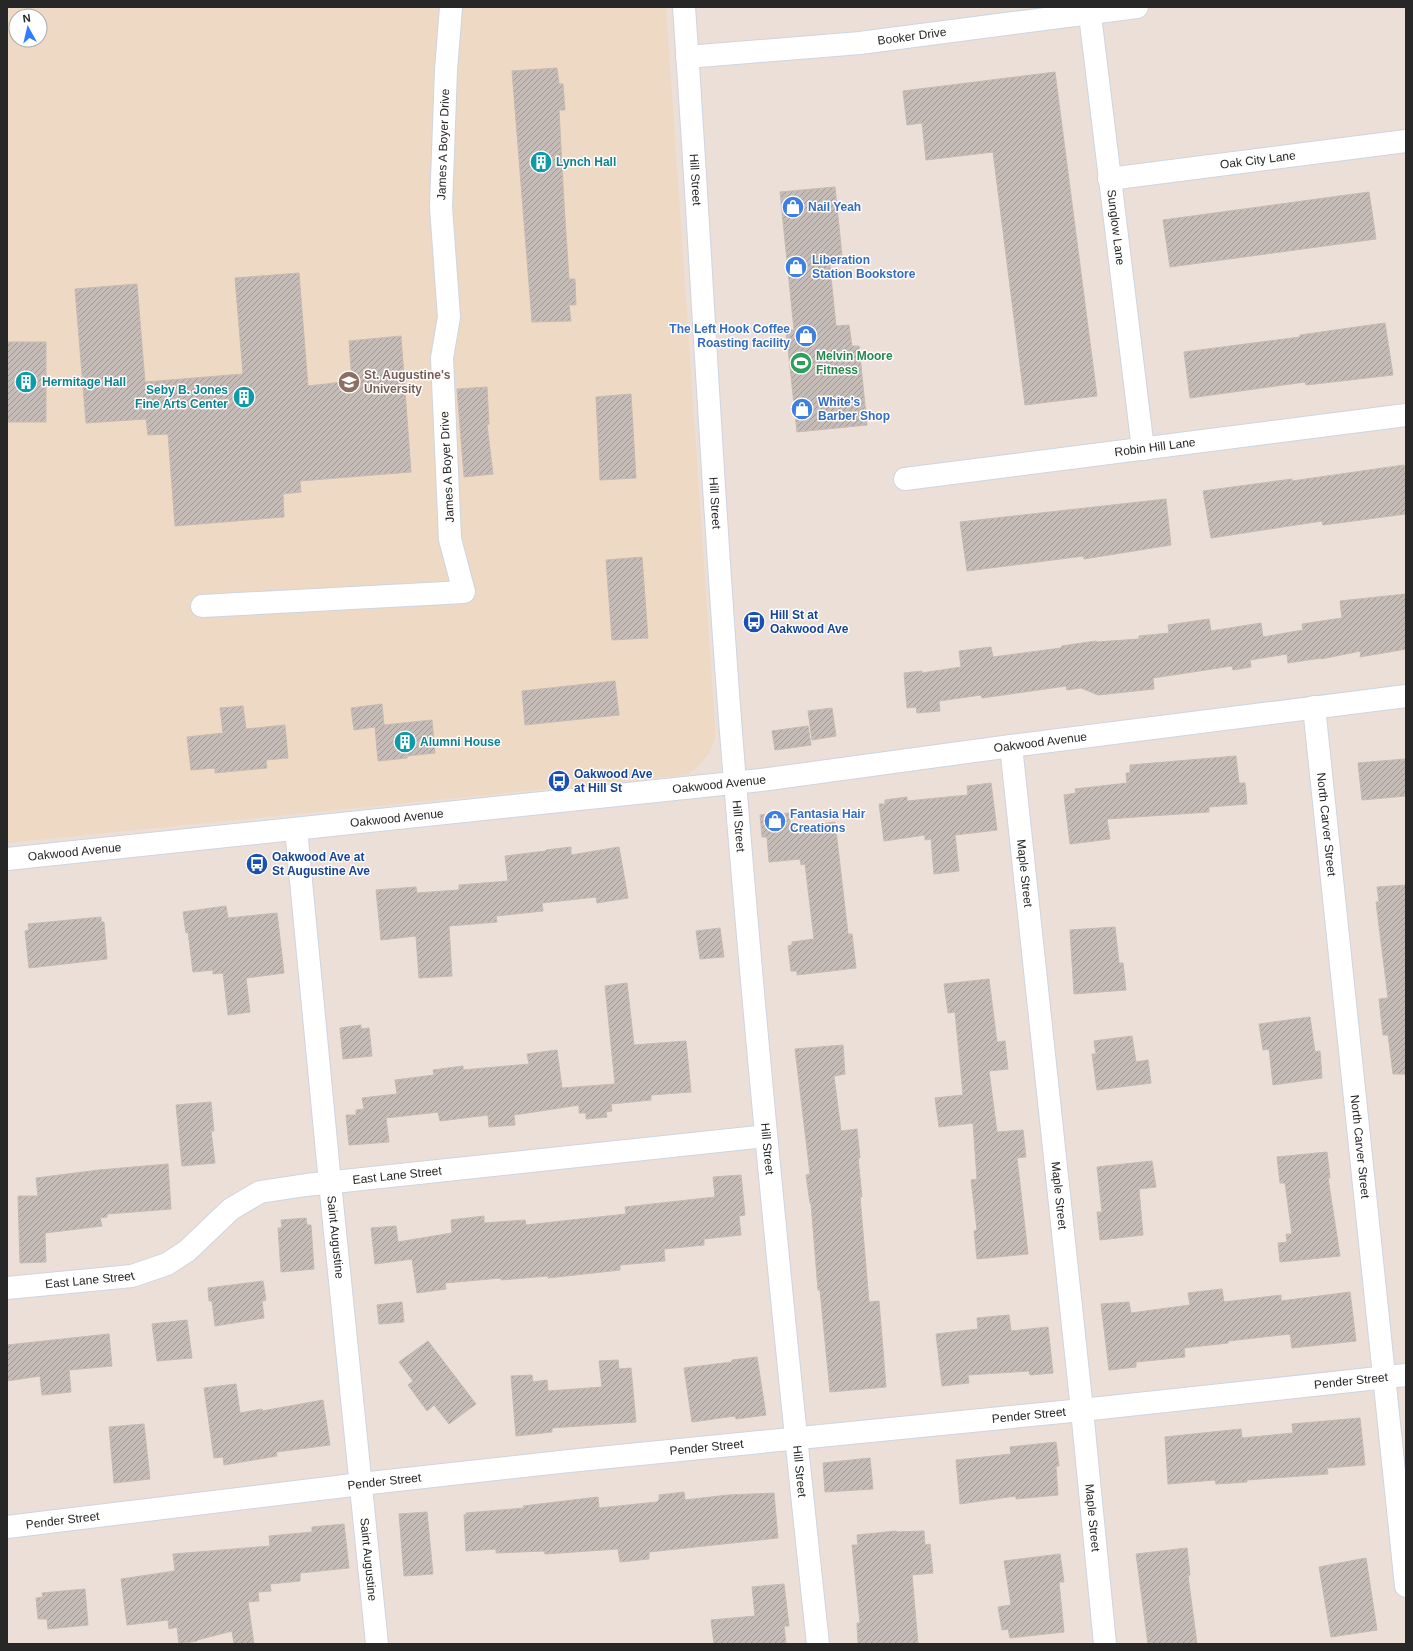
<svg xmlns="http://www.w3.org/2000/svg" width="1413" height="1651" font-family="Arial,sans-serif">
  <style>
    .education { fill: #eed9c5; fill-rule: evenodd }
    .building { fill: url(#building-hatch); stroke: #c6bbb1 }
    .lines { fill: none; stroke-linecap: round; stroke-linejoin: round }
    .minor-casing { stroke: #cdd5e2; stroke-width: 24 }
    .minor { stroke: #fff; stroke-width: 22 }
    .labels { text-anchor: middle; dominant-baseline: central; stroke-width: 3; stroke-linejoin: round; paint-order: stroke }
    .street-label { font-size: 12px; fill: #272727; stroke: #fff }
    .culture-label { font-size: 12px; font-weight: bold; fill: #0d838f; stroke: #fff; text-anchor: start }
    .shop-label { font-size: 12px; font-weight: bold; fill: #366cbe; stroke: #fff; text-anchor: start }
    .leisure-label { font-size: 12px; font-weight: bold; fill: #27864d; stroke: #fff; text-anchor: start }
    .education-label { font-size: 12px; font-weight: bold; fill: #785e54; stroke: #fff; text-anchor: start }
    .transit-label { font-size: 12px; font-weight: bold; fill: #164399; stroke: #fff; text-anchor: start }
  </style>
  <defs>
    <pattern id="building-hatch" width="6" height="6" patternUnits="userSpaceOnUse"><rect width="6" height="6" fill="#c6bcb7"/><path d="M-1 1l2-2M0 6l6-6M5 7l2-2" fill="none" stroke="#a19995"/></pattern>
  </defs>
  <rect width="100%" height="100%" fill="#ebdfd7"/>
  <path class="education" d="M7,7H666L715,725V739L709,753L698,767L686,775L7,843ZM16,16H40V40H16Z"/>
  <g class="building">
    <polygon points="557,68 559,84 563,84 565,110 559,110 564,203 569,279 575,279 576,305 569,305 571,321 532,322 512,71"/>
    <polygon points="1055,72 1097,396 1025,405 993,152 926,160 922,123 907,125 903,91"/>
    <polygon points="835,187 842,256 829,257 836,326 849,325 852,346 859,346 867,425 797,432 786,330 794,330 780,192"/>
    <polygon points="1369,192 1376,239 1170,267 1163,220"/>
    <polygon points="299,273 308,386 352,381 349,341 401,336 411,472 300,481 301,492 283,494 284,517 175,526 168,434 148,435 146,419 86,423 75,289 137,284 145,382 243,374 235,278"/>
    <polygon points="1385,323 1393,375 1306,385 1305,382 1190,398 1184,352 1300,337 1300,335"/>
    <rect x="7" y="342" width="39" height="80"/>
    <polygon points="487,387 489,424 487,425 493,474 464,477 457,389"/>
    <polygon points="631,394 636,478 600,480 596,397"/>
    <polygon points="1404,465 1406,477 1406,514 1323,525 1322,521 1211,538 1203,491 1292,479 1292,481"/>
    <polygon points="1166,499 1171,545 1084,559 1084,556 967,571 960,522"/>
    <polygon points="642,557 648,638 612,640 606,560"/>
    <polygon points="1406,594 1406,649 1360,657 1361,651 1321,659 1321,658 1288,663 1287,654 1250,660 1251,667 1233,670 1232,666 1153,678 1154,689 1098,695 1081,688 1067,690 1066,686 982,698 981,695 939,701 940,711 917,713 916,707 907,708 904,673 922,671 922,673 961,667 959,651 991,647 993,657 1061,648 1062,646 1096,641 1096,642 1139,639 1139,636 1169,633 1168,625 1209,619 1211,631 1261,623 1263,637 1303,630 1302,624 1342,618 1340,601"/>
    <polygon points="615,681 619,715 525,725 522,691"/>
    <polygon points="382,704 384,725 432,720 435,753 407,756 407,758 378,761 375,727 354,730 351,708"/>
    <polygon points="243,706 246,729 285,725 288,758 266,760 267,768 215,773 215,768 191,770 187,737 223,733 220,708"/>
    <polygon points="832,708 836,736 812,740 808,711"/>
    <polygon points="808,726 811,745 775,750 772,731"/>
    <polygon points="1236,756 1239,783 1245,783 1247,804 1209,807 1209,812 1107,819 1110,839 1070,844 1064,795 1076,793 1075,789 1127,783 1126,773 1130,773 1130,765"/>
    <polygon points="1405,759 1406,796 1362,800 1358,763"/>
    <polygon points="991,783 997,830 955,835 959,871 934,874 931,839 925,840 925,835 884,841 879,804 885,804 885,800 907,797 907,801 968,795 967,786"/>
    <polygon points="789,813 791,828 835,822 848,934 852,934 856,968 797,975 797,971 791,971 788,946 792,945 792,942 814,939 805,864 801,865 800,859 769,862 767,837 762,837 760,815"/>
    <polygon points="571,847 571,855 619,847 628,898 597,903 596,897 542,903 543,911 496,916 497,922 449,926 452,976 419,978 416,936 381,940 376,890 416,887 417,893 459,890 459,885 508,881 505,856 546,851 546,850"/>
    <polygon points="1406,885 1406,1074 1393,1074 1388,1035 1383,1035 1379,999 1388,998 1376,902 1379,902 1377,887"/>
    <polygon points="226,906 228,918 277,913 284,973 246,978 250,1012 228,1015 223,973 213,974 213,970 193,972 188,932 186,933 183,912"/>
    <polygon points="101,917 101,922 104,922 107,959 29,968 25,931 29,930 28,924"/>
    <polygon points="1115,927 1119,963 1123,963 1126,990 1074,994 1070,930"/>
    <polygon points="720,928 724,957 700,959 696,931"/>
    <polygon points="989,979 997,1042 1005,1041 1008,1069 989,1071 997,1132 1023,1130 1026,1157 1017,1158 1028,1254 977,1259 974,1231 977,1230 971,1180 977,1179 973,1123 939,1127 935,1098 963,1095 955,1012 948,1013 944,984"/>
    <polygon points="627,983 634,1045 686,1041 691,1092 651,1095 651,1100 611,1104 612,1111 606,1112 607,1117 586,1119 586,1113 579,1113 579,1105 514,1115 515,1125 489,1127 488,1115 440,1121 438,1112 386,1118 389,1142 349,1145 346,1115 356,1115 356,1110 364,1109 362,1098 397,1094 395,1080 434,1075 433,1070 463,1066 463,1070 529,1064 527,1054 557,1050 562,1088 615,1084 605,986"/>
    <polygon points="1310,1017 1315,1052 1320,1051 1322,1078 1273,1085 1269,1049 1263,1050 1259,1024"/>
    <polygon points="361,1025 361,1029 369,1028 372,1056 343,1059 340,1028"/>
    <polygon points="1132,1036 1136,1062 1148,1060 1151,1083 1097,1090 1092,1054 1096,1054 1094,1041"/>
    <polygon points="843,1045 845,1074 834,1076 841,1131 857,1129 860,1158 858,1158 862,1197 860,1197 869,1302 879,1301 886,1387 830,1392 820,1290 818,1290 811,1203 810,1203 806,1175 810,1174 795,1049"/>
    <polygon points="211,1102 214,1131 211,1131 215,1163 182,1166 176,1105"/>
    <polygon points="1327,1152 1330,1178 1328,1178 1340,1256 1280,1262 1278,1243 1287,1242 1286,1234 1292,1234 1285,1183 1280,1183 1277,1157"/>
    <polygon points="1152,1161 1156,1187 1139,1189 1143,1235 1100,1240 1097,1212 1102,1212 1097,1167"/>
    <polygon points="168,1164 171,1209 107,1214 107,1217 100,1218 102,1226 45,1233 46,1262 20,1263 18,1196 38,1196 36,1178 99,1170"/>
    <polygon points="741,1175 745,1215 739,1216 741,1235 704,1239 704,1245 664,1249 665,1261 620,1265 620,1270 548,1278 548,1276 501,1280 501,1278 445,1283 446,1289 417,1293 412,1259 375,1264 371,1228 396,1226 398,1242 452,1233 451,1220 484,1216 484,1223 525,1220 526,1225 626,1214 625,1207 715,1197 713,1177"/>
    <polygon points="306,1218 307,1225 311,1225 314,1269 281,1272 278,1228 282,1228 281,1220"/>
    <polygon points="263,1281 266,1300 262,1301 264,1318 215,1326 212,1301 209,1301 208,1288"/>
    <polygon points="1222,1289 1224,1302 1281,1295 1281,1301 1350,1292 1356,1341 1292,1348 1290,1334 1228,1341 1228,1343 1184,1348 1185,1357 1136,1362 1136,1367 1109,1370 1101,1304 1129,1302 1131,1313 1190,1305 1188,1293"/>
    <polygon points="402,1302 404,1322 379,1324 377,1305"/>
    <polygon points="1009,1315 1011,1331 1048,1327 1053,1373 1030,1375 1029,1371 968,1375 969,1383 942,1386 936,1334 978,1329 977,1318"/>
    <polygon points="187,1320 192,1358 157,1361 152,1324"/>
    <polygon points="109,1334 112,1366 69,1370 71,1392 42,1395 40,1376 7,1381 7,1345"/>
    <polygon points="428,1341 476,1404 449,1424 434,1405 427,1411 408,1385 413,1381 399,1362"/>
    <polygon points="757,1357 766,1415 736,1419 735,1416 692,1422 684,1368 732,1362 732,1360"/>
    <polygon points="618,1360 619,1369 631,1368 636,1422 552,1428 552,1432 516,1436 511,1376 532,1375 533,1382 547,1380 548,1391 602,1387 599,1361"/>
    <polygon points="236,1384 240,1413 262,1409 262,1411 323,1400 330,1445 276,1452 277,1456 224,1465 223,1457 214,1458 204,1388"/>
    <polygon points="1360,1418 1365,1465 1327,1468 1328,1474 1247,1480 1247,1482 1216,1484 1215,1480 1168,1484 1165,1437 1241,1429 1242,1438 1293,1433 1292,1424"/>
    <polygon points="144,1424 150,1479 114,1483 109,1427"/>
    <polygon points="1056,1442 1059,1466 1056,1466 1058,1495 1016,1499 1016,1496 960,1504 956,1460 1011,1454 1010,1447"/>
    <polygon points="870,1458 873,1489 825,1492 823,1463"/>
    <polygon points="684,1492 685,1500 728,1495 774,1493 778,1538 649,1552 649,1559 620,1562 618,1549 545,1554 544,1551 496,1553 496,1549 466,1551 464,1515 466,1515 466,1513 524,1508 523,1506 598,1497 599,1508 657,1502 659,1500 659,1495"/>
    <polygon points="427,1512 433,1574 404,1576 399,1514"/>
    <polygon points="344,1524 349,1568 300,1573 300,1581 270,1584 271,1591 258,1592 259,1601 248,1602 254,1644 234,1644 232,1631 197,1640 197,1641 179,1644 177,1627 169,1629 168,1620 127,1625 121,1579 175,1571 173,1554 270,1546 269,1536 312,1532 312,1527"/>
    <polygon points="896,1531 896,1532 924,1531 925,1545 930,1544 933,1573 912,1575 918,1644 858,1644 857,1623 860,1623 852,1545 858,1545 857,1535"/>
    <polygon points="1187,1548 1190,1575 1188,1576 1197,1644 1148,1644 1136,1554"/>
    <polygon points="1060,1554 1064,1582 1059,1582 1064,1632 1010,1638 1008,1629 1002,1630 998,1607 1011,1605 1004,1561"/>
    <polygon points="1366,1558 1377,1630 1331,1637 1319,1567"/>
    <polygon points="784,1584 789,1626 784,1626 786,1644 714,1644 711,1620 755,1616 752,1587"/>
    <polygon points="85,1589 88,1625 48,1629 47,1619 38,1619 36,1598 43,1597 42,1593"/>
  </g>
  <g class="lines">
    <g class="minor-casing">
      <g id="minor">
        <path id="s1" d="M684,7C701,249 712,490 731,732C755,1036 785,1340 818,1644"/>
        <path id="s2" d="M1089,7L1143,449"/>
        <path id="s3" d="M687,57L860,43L1137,7"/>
        <path id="s4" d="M1109,179L1406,141"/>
        <path id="s5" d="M905,479L1406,415"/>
        <path id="s6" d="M202,606L464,592L450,539L442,358L449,317L441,207L446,70L451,7"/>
        <path id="s7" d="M1314,707L1406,1586"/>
        <path id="s8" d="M1011,746L1082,1410L1105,1644"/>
        <path id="s9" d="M296,829L330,1183L377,1644"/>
        <path id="s10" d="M7,859L761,780L1011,746L1406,696"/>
        <path id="s11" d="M7,1288L132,1276L167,1264L187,1251L231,1209L260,1192L306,1185L766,1136"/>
        <path id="s12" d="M7,1527L361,1484L569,1461L1082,1410L1406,1375"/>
      </g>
    </g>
    <use href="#minor" class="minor"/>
  </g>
  <defs>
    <g id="building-disc" transform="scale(1.15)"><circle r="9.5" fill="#0f9aa8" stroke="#fff"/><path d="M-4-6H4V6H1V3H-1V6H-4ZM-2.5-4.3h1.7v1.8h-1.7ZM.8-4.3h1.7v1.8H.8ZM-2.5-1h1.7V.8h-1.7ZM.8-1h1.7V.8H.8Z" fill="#fff"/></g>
    <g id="shop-disc" transform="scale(1.15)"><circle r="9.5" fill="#3f7fe0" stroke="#fff"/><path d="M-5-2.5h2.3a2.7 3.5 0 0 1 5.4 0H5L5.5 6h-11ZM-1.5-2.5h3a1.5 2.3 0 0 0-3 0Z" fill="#fff"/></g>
    <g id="stadium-disc" transform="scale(1.15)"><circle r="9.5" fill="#2e9e5b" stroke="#fff"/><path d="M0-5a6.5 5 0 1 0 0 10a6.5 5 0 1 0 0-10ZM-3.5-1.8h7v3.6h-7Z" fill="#fff"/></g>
    <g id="university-disc" transform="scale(1.15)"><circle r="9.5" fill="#8d6e63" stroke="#fff"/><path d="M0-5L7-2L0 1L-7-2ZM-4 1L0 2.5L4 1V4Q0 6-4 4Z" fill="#fff"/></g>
    <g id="bus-disc" transform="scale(1.15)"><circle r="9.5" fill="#1a4fb4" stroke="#fff"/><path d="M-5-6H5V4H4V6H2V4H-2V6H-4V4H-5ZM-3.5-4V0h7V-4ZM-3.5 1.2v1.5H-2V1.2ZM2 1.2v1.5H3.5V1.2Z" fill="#fff"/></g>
  </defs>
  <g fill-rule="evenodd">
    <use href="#building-disc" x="541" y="162"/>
    <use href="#shop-disc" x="793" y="207"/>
    <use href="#shop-disc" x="796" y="267"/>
    <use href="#shop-disc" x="806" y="336"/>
    <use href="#stadium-disc" x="801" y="363"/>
    <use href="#building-disc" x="26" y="382"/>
    <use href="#university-disc" x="349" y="382"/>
    <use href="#building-disc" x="244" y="397"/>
    <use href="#shop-disc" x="802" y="409"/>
    <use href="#bus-disc" x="754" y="622"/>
    <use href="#building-disc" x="405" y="742"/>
    <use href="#bus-disc" x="559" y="781"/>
    <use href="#shop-disc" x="775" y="821"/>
    <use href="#bus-disc" x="257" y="864"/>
  </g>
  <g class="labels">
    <g class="street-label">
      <text stroke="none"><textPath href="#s3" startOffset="226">Booker Drive</textPath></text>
      <text stroke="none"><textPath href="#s6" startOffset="713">James A Boyer Drive</textPath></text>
      <text stroke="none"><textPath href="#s4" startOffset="150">Oak City Lane</textPath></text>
      <text stroke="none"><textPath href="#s1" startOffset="173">Hill Street</textPath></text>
      <text stroke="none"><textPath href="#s2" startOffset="222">Sunglow Lane</textPath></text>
      <text stroke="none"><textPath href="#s5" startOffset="252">Robin Hill Lane</textPath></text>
      <text transform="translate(447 467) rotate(-93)">James A Boyer Drive</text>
      <text stroke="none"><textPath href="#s1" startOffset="497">Hill Street</textPath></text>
      <text stroke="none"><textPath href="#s10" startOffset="1040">Oakwood Avenue</textPath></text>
      <text stroke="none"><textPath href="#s10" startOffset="716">Oakwood Avenue</textPath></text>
      <text stroke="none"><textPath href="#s10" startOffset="392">Oakwood Avenue</textPath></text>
      <text stroke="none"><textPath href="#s7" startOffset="118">North Carver Street</textPath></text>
      <text stroke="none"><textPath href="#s1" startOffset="821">Hill Street</textPath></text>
      <text stroke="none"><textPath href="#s10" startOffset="68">Oakwood Avenue</textPath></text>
      <text stroke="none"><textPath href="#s8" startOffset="128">Maple Street</textPath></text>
      <text stroke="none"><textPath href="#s7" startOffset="442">North Carver Street</textPath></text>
      <text stroke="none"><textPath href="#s1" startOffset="1145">Hill Street</textPath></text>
      <text stroke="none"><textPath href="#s11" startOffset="419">East Lane Street</textPath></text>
      <text stroke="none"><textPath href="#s8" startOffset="452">Maple Street</textPath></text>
      <text stroke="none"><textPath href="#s9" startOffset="410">Saint Augustine</textPath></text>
      <text stroke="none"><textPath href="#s11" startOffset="83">East Lane Street</textPath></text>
      <text stroke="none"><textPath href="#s12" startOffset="1352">Pender Street</textPath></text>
      <text stroke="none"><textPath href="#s12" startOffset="1028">Pender Street</textPath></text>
      <text stroke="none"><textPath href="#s12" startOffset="704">Pender Street</textPath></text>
      <text stroke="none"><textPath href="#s1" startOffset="1469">Hill Street</textPath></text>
      <text stroke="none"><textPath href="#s12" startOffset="380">Pender Street</textPath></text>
      <text stroke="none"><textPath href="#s8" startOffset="776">Maple Street</textPath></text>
      <text stroke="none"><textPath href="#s12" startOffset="56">Pender Street</textPath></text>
      <text stroke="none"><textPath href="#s9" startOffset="734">Saint Augustine</textPath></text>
    </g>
    <g class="culture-label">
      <text x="556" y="162">Lynch Hall</text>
      <text x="42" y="382">Hermitage Hall</text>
      <text x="228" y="390" text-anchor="end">Seby B. Jones<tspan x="228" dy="14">Fine Arts Center</tspan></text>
      <text x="420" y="742">Alumni House</text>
    </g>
    <g class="shop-label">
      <text x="808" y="207">Nail Yeah</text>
      <text x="812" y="260">Liberation<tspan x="812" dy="14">Station Bookstore</tspan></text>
      <text x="790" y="329" text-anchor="end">The Left Hook Coffee<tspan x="790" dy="14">Roasting facility</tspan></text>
      <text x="818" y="402">White's<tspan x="818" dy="14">Barber Shop</tspan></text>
      <text x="790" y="814">Fantasia Hair<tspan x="790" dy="14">Creations</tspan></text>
    </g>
    <g class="leisure-label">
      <text x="816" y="356">Melvin Moore<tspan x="816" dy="14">Fitness</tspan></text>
    </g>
    <g class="education-label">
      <text x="364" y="375">St. Augustine's<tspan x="364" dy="14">University</tspan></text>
    </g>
    <g class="transit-label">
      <text x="770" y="615">Hill St at<tspan x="770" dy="14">Oakwood Ave</tspan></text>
      <text x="574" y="774">Oakwood Ave<tspan x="574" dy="14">at Hill St</tspan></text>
      <text x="272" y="857">Oakwood Ave at<tspan x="272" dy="14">St Augustine Ave</tspan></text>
    </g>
  </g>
  <rect width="1413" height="1651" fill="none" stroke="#272727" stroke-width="16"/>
  <g transform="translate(28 28) rotate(352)"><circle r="19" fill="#ffffff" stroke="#a9a9a9"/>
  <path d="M0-3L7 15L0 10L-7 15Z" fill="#307eff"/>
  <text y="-6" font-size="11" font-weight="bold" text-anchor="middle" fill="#272727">N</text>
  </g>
</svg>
